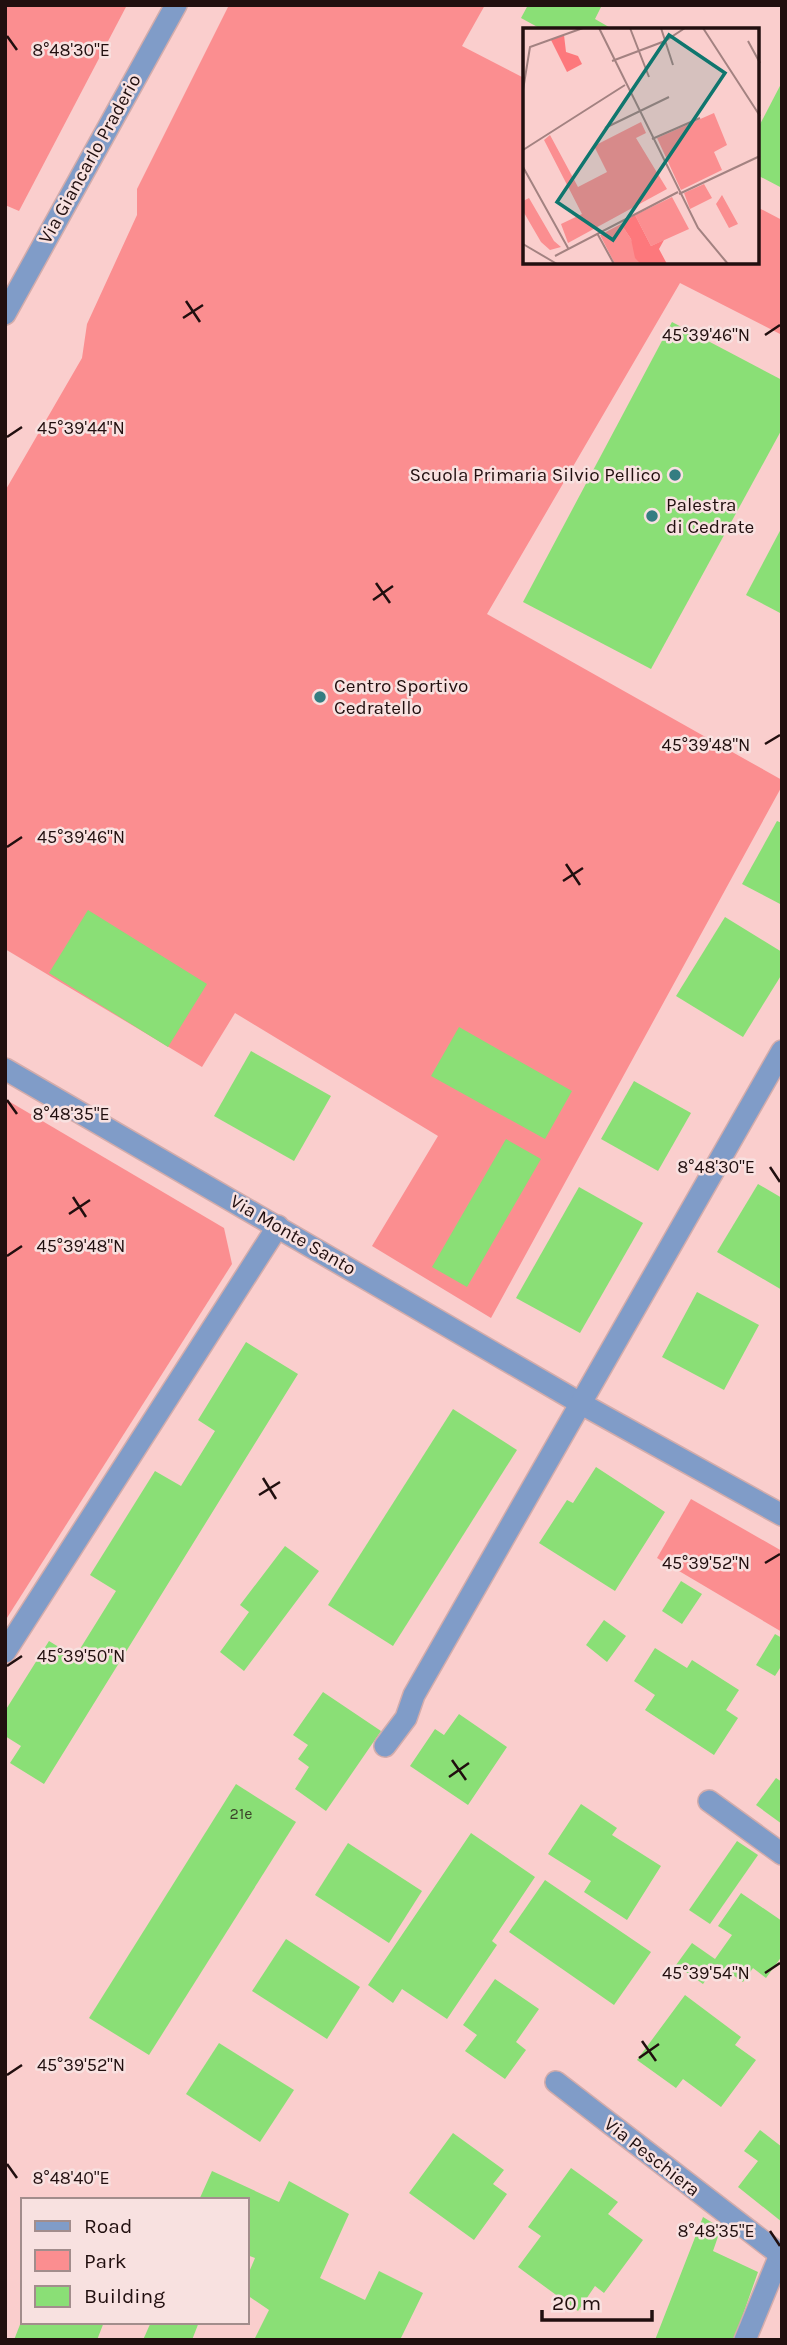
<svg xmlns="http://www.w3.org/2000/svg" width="787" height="2345" font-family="Karla,sans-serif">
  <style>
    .green { fill: #fb8e90 }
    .building { fill: #8adf76 }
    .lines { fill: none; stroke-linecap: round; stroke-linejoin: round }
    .lane-casing { stroke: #d3acab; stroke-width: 24 }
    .street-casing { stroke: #d3acab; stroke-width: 24 }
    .lane { stroke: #809cc8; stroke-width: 21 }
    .street { stroke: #809cc8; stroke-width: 21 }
    .ticks { fill: none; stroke: #210f0f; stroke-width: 2.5 }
    .poi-dot { fill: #347d81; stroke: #f8e1e0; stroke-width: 2.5 }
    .labels { text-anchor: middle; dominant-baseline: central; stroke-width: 5; stroke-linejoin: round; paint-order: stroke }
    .number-label { font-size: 16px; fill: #3b4329 }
    .street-label { font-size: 19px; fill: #210f0f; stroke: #f8e1e0 }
    .poi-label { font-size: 19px; fill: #210f0f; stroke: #f8e1e0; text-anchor: start }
    .inset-road { fill: none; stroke: #a38281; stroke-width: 2 }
    .view { fill: #0f766e; fill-opacity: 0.15; stroke: #0f766e; stroke-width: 3.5 }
    .inset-edge { fill: none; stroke: #210f0f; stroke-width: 3.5 }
    .ticks-label { font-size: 18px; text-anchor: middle; fill: #210f0f; stroke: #f8e1e0; stroke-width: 5; stroke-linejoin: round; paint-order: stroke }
  </style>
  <rect width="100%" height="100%" fill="#facecd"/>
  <g class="green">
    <polygon points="5,5 127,5 19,211 5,205"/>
    <polygon points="229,5 485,5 462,46 524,78 524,262 757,262 757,207 782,220 782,335 680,283 487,614 782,780 782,786 491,1318 372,1246 438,1136 235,1013 202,1067 5,949 5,491 82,358 87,324 137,215 137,189"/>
    <polygon points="5,1099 224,1228 232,1264 5,1621"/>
    <polygon points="691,1499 782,1551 782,1632 657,1558"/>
  </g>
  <g class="building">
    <polygon points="528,5 602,5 595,19 614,30 543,30 521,18"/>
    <polygon points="782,82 782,188 757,175 757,130"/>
    <polygon points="672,322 782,380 782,429 651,669 523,602"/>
    <polygon points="782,527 782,614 746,595"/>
    <polygon points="777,821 782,823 782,905 742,884"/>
    <polygon points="88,910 207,984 168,1047 49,973"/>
    <polygon points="725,917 782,952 782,974 743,1037 676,996"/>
    <polygon points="459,1027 572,1091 545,1139 431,1076"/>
    <polygon points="251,1051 331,1096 294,1161 214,1116"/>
    <polygon points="634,1081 691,1113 658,1171 601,1139"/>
    <polygon points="506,1139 541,1159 467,1287 432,1267"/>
    <polygon points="758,1184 782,1198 782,1290 717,1252"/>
    <polygon points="579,1187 643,1223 580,1333 516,1298"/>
    <polygon points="697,1292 759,1325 724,1390 662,1357"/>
    <polygon points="246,1342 298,1374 44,1784 10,1763 21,1746 5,1736 5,1711 49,1641 75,1657 116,1591 90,1575 155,1471 181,1486 215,1431 198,1420"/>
    <polygon points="453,1409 517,1450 393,1646 328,1605"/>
    <polygon points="596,1467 665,1512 615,1591 539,1543 567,1500 573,1503"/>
    <polygon points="285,1546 319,1571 244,1671 220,1652 249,1612 240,1605"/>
    <polygon points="681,1581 702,1594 682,1624 662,1611"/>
    <polygon points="604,1620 626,1636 607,1662 586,1645"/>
    <polygon points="775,1634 782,1638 782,1665 775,1676 756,1665"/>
    <polygon points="655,1648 687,1668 692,1660 739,1690 726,1710 738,1718 714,1755 645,1710 655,1695 634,1681"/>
    <polygon points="323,1692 381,1731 326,1811 295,1789 309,1767 298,1759 308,1745 293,1735"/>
    <polygon points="459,1714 507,1747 468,1805 410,1766 435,1729 444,1735"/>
    <polygon points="776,1778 782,1782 782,1824 756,1805"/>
    <polygon points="236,1784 296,1822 149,2055 89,2018"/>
    <polygon points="581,1804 617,1828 612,1835 661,1866 627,1920 584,1892 591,1881 548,1854"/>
    <polygon points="471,1833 535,1877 492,1941 497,1945 447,2019 402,1989 393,2003 368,1985"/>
    <polygon points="737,1841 758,1855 710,1924 689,1910"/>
    <polygon points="348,1843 422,1891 389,1943 315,1895"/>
    <polygon points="545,1880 651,1952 614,2005 509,1932"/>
    <polygon points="741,1893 782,1921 782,1956 766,1978 753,1968 743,1982 717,1964 703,1984 676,1965 692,1943 715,1959 732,1935 718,1926"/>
    <polygon points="286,1939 360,1987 327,2039 252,1991"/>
    <polygon points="495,1979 539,2009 516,2042 526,2050 505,2079 465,2051 477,2035 463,2025"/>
    <polygon points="685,1995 741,2037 735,2045 756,2060 721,2107 683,2079 676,2088 637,2060"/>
    <polygon points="219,2043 294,2090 260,2142 186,2094"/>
    <polygon points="760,2130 782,2147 782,2222 738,2187 758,2161 744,2151"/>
    <polygon points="453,2133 504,2170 493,2184 507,2194 474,2240 409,2193"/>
    <polygon points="571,2168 618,2202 608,2214 643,2240 604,2293 595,2286 578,2311 518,2267 541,2236 528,2227"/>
    <polygon points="212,2171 279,2202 289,2181 349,2214 320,2278 365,2300 379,2271 423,2293 400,2340 254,2340 269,2310 247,2295 247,2277 255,2258 247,2255 247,2200 199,2200"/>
    <polygon points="703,2217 721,2228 713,2251 758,2272 734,2340 655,2340"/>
    <polygon points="21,2322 104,2322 97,2340 14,2340"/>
    <polygon points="151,2322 199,2322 192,2340 143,2340"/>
  </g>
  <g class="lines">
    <g class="lane-casing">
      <g id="lane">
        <polyline points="5,1652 278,1226"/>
        <polyline points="745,2340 780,2255"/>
      </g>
    </g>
    <g class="street-casing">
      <g id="street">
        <polyline points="5,314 176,5"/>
        <polyline points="5,1069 580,1403 782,1515"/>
        <polyline points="385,1746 406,1718 414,1695 782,1051"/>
        <polyline points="709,1801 782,1854"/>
        <polyline points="556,2082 782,2256"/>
      </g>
    </g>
    <use href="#lane" class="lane"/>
    <use href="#street" class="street"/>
  </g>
  <path class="ticks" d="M7,36L17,50M186,301L200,322M183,318L203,305M765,335L780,325M7,437L22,427M376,583L390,603M373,600L393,586M765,744L780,735M7,847L22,837M566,864L580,885M563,881L583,868M7,1100L17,1114M770,1167L780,1182M73,1197L86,1217M69,1214L90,1200M7,1256L22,1246M263,1478L276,1499M259,1495L280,1482M765,1563L780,1554M7,1666L22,1656M452,1760L466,1780M449,1777L469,1763M765,1973L780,1963M642,2041L656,2061M639,2058L659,2044M7,2075L22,2065M7,2164L17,2178M770,2231L780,2246"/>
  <g class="poi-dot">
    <circle cx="675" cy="475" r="7"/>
    <circle cx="652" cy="516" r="7"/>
    <circle cx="320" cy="697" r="7"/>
  </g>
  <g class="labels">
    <g class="number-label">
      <text x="241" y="1813">21e</text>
    </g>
    <g class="street-label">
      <text transform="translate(90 159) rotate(-61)">Via Giancarlo Praderio</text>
      <text transform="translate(293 1235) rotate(30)">Via Monte Santo</text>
      <text transform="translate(652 2157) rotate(38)">Via Peschiera</text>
    </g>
    <g class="poi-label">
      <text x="661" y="475" text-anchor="end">Scuola Primaria Silvio Pellico</text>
      <text x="666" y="505">Palestra<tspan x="666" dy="22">di Cedrate</tspan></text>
      <text x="334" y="686">Centro Sportivo<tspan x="334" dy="22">Cedratello</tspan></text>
    </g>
  </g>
  <g transform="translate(523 28)">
    <rect width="236" height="236" fill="#facecd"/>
    <path d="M191,85L204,117L191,124L199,142L158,162L134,110ZM118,94L123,105L113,110L144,161L45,215L38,196L59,186L21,112L27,107L55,159L84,144L71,118ZM181,156L189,170L167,181L161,165ZM199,167L215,196L206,200L193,176ZM149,169L166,201L128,218L112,187ZM6,170L31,213L38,219L27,222L18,214L0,183V173ZM98,196L108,211L118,236H92L77,207Z" fill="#fb8e90"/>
    <path d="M41,7L43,24L55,28L59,36L44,44L28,12ZM112,187L128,218L141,212L136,221L144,236H118L112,230L108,211L98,196Z" fill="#fd787c"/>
    <path class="inset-road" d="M76,0L175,200L205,236M107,0L126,49M138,0L150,37M180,0L237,88M225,13L237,35M89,33L142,13L162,0M0,62L7,19L60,0M82,100L146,69M129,111L177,90M0,122L102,57M0,139L45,220M156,166L237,128M74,205L91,236M0,216L34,236M32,228L155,164"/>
    <path class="view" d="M146,7L202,45L90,212L34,174Z"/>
    <rect width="236" height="236" class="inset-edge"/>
  </g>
  <g class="ticks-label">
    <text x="71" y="56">8°48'30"E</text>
    <text x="706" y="341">45°39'46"N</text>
    <text x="81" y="434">45°39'44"N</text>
    <text x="706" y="751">45°39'48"N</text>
    <text x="81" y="843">45°39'46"N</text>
    <text x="71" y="1120">8°48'35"E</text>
    <text x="716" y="1173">8°48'30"E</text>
    <text x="81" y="1252">45°39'48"N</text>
    <text x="706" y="1569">45°39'52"N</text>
    <text x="81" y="1662">45°39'50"N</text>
    <text x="706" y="1979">45°39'54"N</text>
    <text x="81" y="2071">45°39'52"N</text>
    <text x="71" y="2184">8°48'40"E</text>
    <text x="716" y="2237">8°48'35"E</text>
  </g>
  <rect width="787" height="2345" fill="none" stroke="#210f0f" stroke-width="14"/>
  <rect x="21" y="2198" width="228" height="126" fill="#f8e1e0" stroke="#a28d8c" stroke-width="2"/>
  <rect x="35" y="2221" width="35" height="10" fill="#809cc8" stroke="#a28d8c" stroke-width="2"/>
  <text x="84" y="2233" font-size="21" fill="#210f0f">Road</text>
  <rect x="35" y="2250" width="35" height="21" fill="#fb8e90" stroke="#a28d8c" stroke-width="2"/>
  <text x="84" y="2268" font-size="21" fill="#210f0f">Park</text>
  <rect x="35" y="2286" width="35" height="21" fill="#8adf76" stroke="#a28d8c" stroke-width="2"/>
  <text x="84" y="2303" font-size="21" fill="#210f0f">Building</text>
  <path d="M542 2310v10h110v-10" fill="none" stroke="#210f0f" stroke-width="3.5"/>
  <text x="552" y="2310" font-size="21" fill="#210f0f" stroke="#f8e1e0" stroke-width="5" paint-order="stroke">20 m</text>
</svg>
